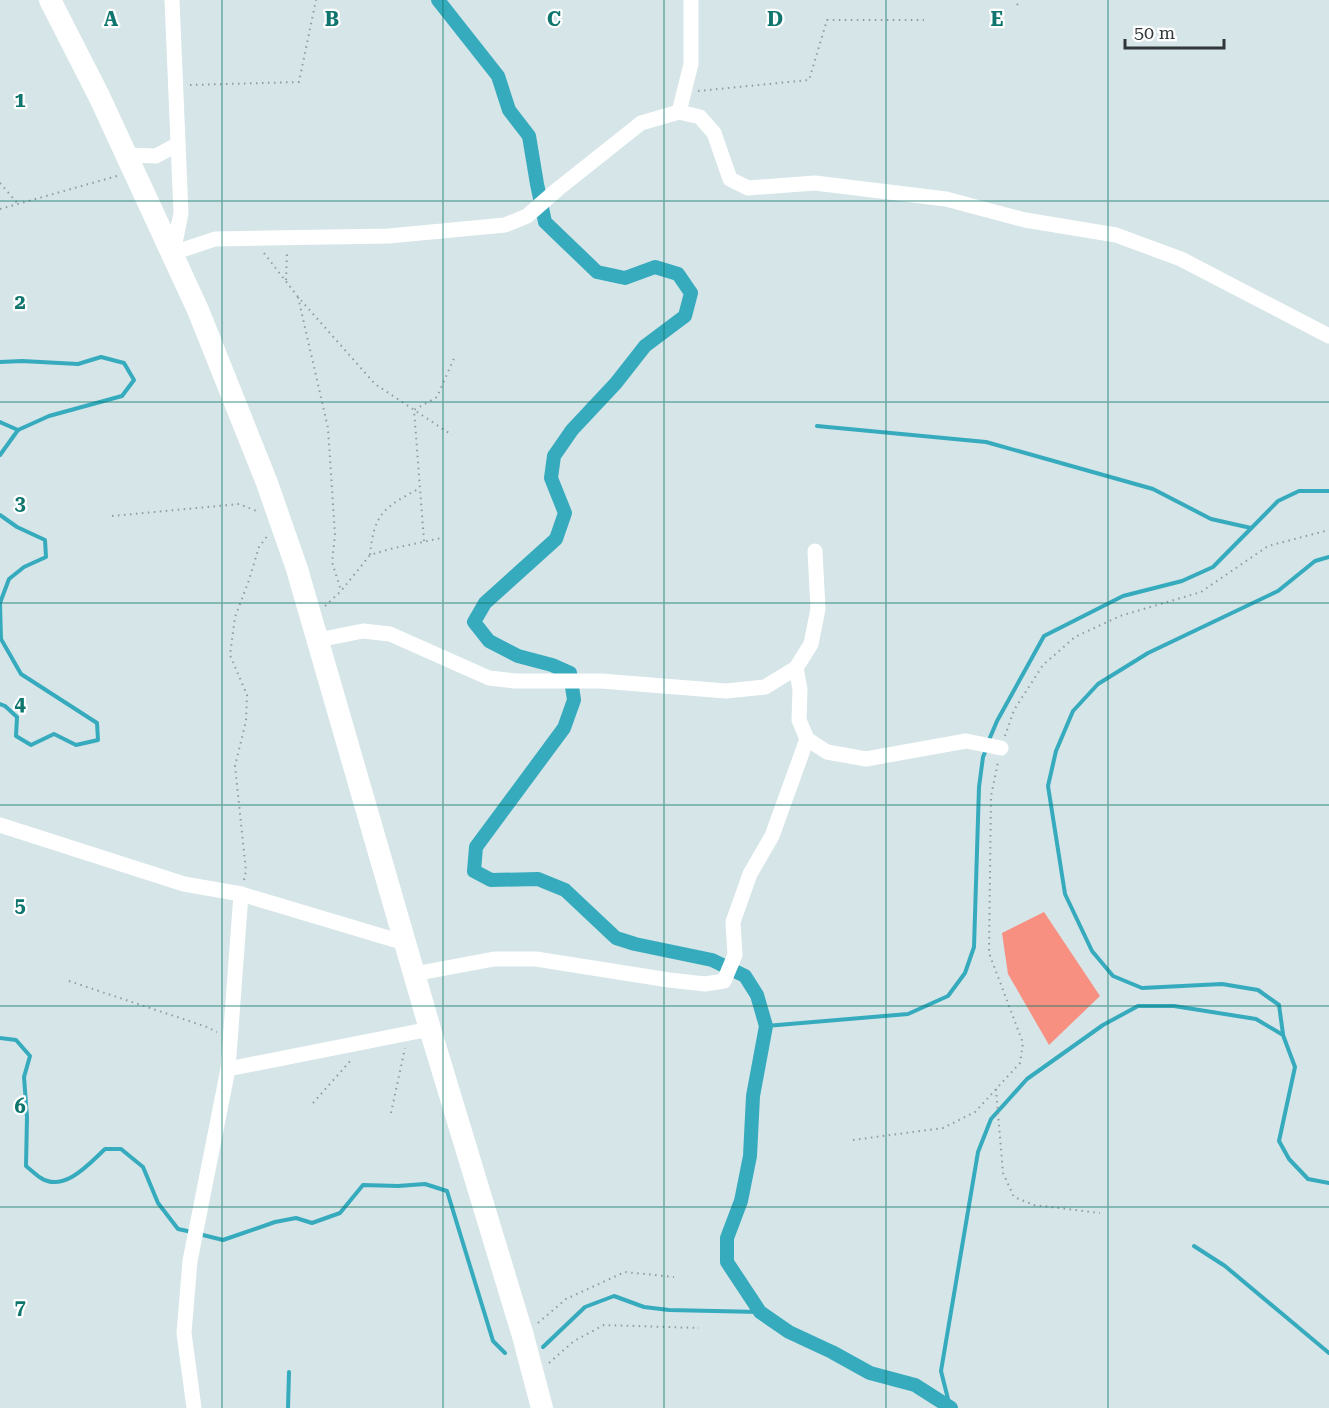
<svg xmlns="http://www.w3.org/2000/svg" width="1329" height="1408" font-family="'Roboto Serif',serif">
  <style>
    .green { fill: #f89081 }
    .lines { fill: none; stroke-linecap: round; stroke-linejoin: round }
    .stream { stroke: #36abbd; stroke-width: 4 }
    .canal { stroke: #36abbd; stroke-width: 14 }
    .path { stroke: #909c9f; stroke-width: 2; stroke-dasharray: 1.5 4.5; stroke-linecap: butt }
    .minor { stroke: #fff; stroke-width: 15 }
    .highway { stroke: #fff; stroke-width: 22 }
    .grid { fill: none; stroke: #0f766e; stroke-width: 1.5; stroke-opacity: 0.55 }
    .grid-label { font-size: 20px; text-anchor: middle; font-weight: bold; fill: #0f766e; stroke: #fff; stroke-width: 4.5; stroke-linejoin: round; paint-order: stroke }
  </style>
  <rect width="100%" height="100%" fill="#d5e5e8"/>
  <polygon class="green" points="1044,912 1100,996 1049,1045 1008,974 1002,933"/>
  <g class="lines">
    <g class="stream">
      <polyline points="0,362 22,361 78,364 101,357 124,363 134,380 122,396 49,416 18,430 0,455"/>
      <polyline points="0,422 18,430"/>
      <polyline points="817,426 986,442 1153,489 1211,519 1251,528"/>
      <polyline points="0,515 17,527 45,540 46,557 24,567 9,579 0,603 1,639 21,674 97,723 98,740 76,745 54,734 31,745 16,736 17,717 5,706 0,704"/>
      <polyline points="989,740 997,721 1044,636 1123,596 1182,581 1213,567 1278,501 1299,491 1329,491"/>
      <polyline points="766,1026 908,1014 948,996 965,973 974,947 979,787 983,757 986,750"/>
      <polyline points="1283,1034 1279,1005 1258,990 1222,984 1142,988 1113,976 1092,951 1065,894 1048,786 1056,751 1073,711 1098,684 1148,653 1278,591 1315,561 1329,557"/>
      <path d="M0,1038L16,1040L30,1056L24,1077L27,1117L26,1166C31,1170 36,1175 41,1178C64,1193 90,1163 105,1149H121L143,1167L158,1203L178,1229L192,1232"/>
      <polyline points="199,1234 223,1240 275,1222 296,1218 312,1223 340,1213 363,1185 398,1186 425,1184 447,1191 493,1341 505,1353"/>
      <polyline points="1194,1246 1225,1266 1329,1353"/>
      <polyline points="543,1347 585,1307 614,1296 644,1307 669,1310 760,1312"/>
      <polyline points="950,1407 941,1371 978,1152 991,1119 1027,1079 1103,1025 1138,1006 1174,1006 1256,1019 1283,1035 1295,1067 1279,1141 1289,1159 1308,1179 1329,1183"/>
      <polyline points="288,1408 289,1372"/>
    </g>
    <polyline class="canal" points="438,0 498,76 509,110 529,136 537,184 545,222 597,272 625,278 655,267 678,274 691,293 685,316 645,346 616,383 572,430 554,456 551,478 565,513 556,539 485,603 474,622 489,641 518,656 552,665 570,673 574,700 564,728 476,847 474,871 491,880 538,879 565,890 616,938 635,944 712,960 745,976 757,995 766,1026 753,1096 750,1156 741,1201 727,1238 727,1262 760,1312 789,1332 832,1352 870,1373 915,1385 951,1408"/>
    <g class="path">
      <polyline points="1017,5 1020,0"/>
      <polyline points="190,85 299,82 316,0"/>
      <polyline points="698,91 809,80 827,20 924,20"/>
      <polyline points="0,183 18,204"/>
      <polyline points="0,209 117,176"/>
      <polyline points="264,253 298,297 375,384 452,435"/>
      <polyline points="286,280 287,253"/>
      <polyline points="298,297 328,428 335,535 332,562 341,591"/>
      <polyline points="112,516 239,504 259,512"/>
      <polyline points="424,541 414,410 437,397 455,356"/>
      <path d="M370,555C374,512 385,507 420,488"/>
      <polyline points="325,606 341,591 370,555 390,549 441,538"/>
      <polyline points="1005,736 1014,710 1043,665 1075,637 1120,616 1201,592 1268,546 1329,530"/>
      <polyline points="244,880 246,871 235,766 246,721 247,695 230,655 235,617 248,583 259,547 268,535"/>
      <polyline points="69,981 207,1027 217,1032"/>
      <polyline points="996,1089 1003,1173 1014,1197 1034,1205 1100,1213"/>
      <polyline points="313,1103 352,1059"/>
      <polyline points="391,1113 405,1048"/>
      <polyline points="853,1140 943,1128 975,1112 1020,1063 1023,1043 989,953 991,796 998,762"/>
      <polyline points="538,1323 566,1299 625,1272 674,1277"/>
      <polyline points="549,1363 574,1341 604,1325 699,1328"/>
    </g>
    <g class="minor">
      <polyline points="172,0 181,213 173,253 215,239 389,236 505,225 527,216 558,189 641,123 679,112 700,117 714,133 730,179 748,188 815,183 946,199 1025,220 1116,235 1181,259 1329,336"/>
      <polyline points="679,112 691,64 691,0"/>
      <polyline points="127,155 156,156 178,144"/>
      <polyline points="318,640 363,631 390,634 489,678 515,681 601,681 726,691 765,687 796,668 811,644 818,609 815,551"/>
      <polyline points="796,668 800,689 799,720 807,739 827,752 866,759 966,741 1001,748"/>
      <polyline points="0,825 184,884 241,894 405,943"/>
      <polyline points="414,974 494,959 536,959 669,980 705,984 724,981 735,955 733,922 750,874 772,836 807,739"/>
      <polyline points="228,1069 430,1029"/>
      <polyline points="194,1408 184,1333 190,1261 228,1069 241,894"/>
    </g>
    <polyline class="highway" points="50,0 99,96 198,310 267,483 297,569 430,1029 523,1336 542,1408"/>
  </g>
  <path class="grid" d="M222,0V1408M443,0V1408M664,0V1408M886,0V1408M1108,0V1408M0,201H1329M0,402H1329M0,603H1329M0,805H1329M0,1006H1329M0,1207H1329"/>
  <g class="grid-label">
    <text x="111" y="26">A</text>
    <text x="332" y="26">B</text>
    <text x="554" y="26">C</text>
    <text x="775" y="26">D</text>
    <text x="997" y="26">E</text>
    <text x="20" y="107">1</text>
    <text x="20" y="309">2</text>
    <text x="20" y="510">3</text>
    <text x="20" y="711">4</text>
    <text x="20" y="912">5</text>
    <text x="20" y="1113">6</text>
    <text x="20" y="1314">7</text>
  </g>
  <path d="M1125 39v9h99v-9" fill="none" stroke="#303738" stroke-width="3"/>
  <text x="1134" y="39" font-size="18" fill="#303738" stroke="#ffffff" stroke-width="4.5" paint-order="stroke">50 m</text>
</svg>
